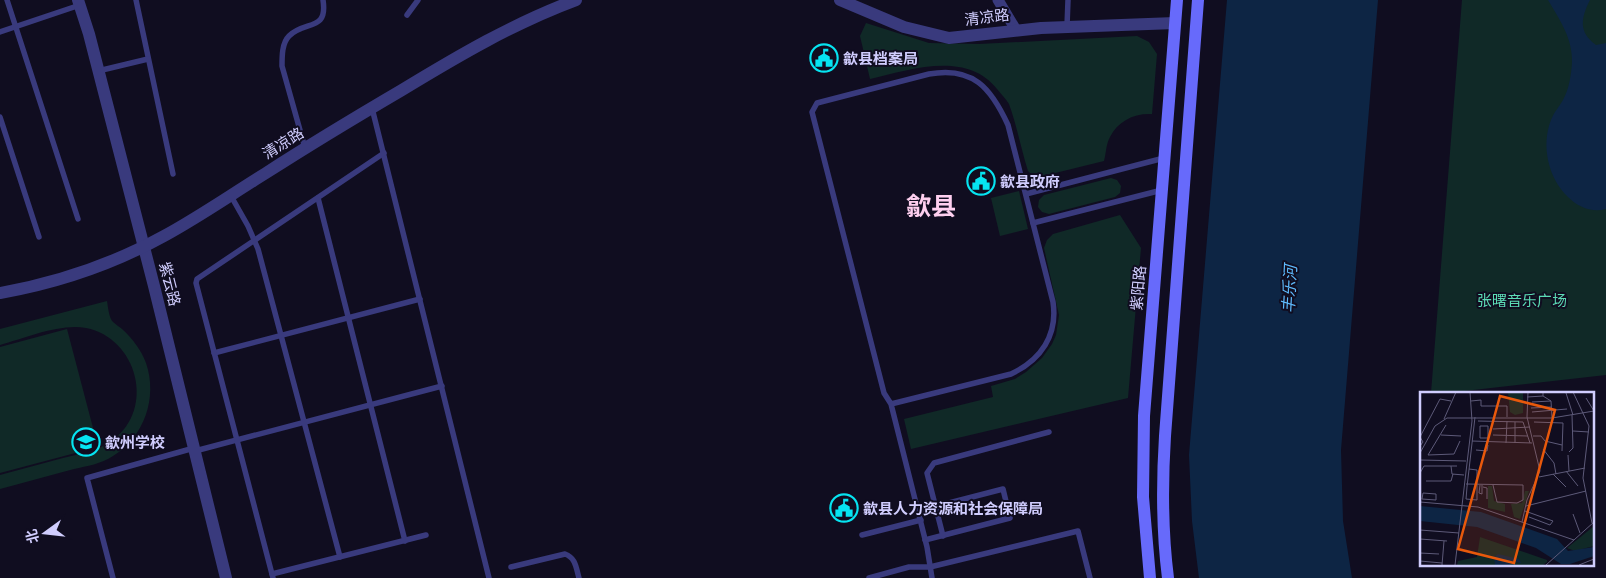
<svg xmlns="http://www.w3.org/2000/svg" width="1606" height="578" font-family="'Asap Condensed','Noto Sans SC',sans-serif">
  <style>
    .green { fill: #102927 }
    .water { fill: #0d2544 }
    .lines { fill: none; stroke-linecap: round; stroke-linejoin: round }
    .service { stroke: #393a7d; stroke-width: 5.5 }
    .minor { stroke: #393a7d; stroke-width: 11 }
    .tertiary { stroke: #393a7d; stroke-width: 12 }
    .secondary { stroke: #676afb; stroke-width: 12 }
    .labels { text-anchor: middle; dominant-baseline: central; stroke-width: 4; stroke-linejoin: round; paint-order: stroke }
    .street-label { font-size: 15px; fill: #d0cdfe; stroke: #100d20 }
    .poi-label { font-size: 15px; font-weight: bold; fill: #d0cdfe; stroke: #100d20; text-anchor: start }
    .park-label { font-size: 15px; fill: #5cdbb5; stroke: #100d20 }
    .water-label { font-size: 16px; font-style: italic; fill: #5eb9fb; stroke: #100d20 }
    .town-label { font-size: 25px; font-weight: bold; fill: #fecfef; stroke: #100d20 }
    .inset-road { fill: none; stroke: #5d5a79; stroke-width: 1 }
    .view { fill: #e8590c; fill-opacity: 0.15; stroke: #e8590c; stroke-width: 2.5 }
    .inset-edge { fill: none; stroke: #d0cdfe; stroke-width: 2.5 }
  </style>
  <rect width="100%" height="100%" fill="#100d20"/>
  <g class="green">
    <polygon points="1462,0 1606,0 1606,375 1447,393 1431,393"/>
    <path d="M866,23L929,43L979,44L1137,36L1149,42L1157,54L1152,114C1134,113 1118,121 1110,137C1106,144 1106,154 1104,161L1035,178L1028,171C1021,149 1017,126 1009,104C1006,99 1001,94 997,89C966,50 910,70 870,79L860,36Z"/>
    <polygon points="1111,178 1117,180 1121,186 1120,193 1115,197 1049,214 1042,212 1038,207 1039,200 1044,195"/>
    <polygon points="1019,191 1028,229 1000,236 991,198"/>
    <polygon points="1120,215 1141,248 1128,398 911,449 904,419 993,397 991,386 1015,379 1026,372 1042,358 1052,344 1056,335 1059,315 1044,248 1047,240 1053,234"/>
    <path d="M107,301C108,307 109,318 113,322C116,325 120,327 122,329C133,339 141,350 146,363C158,398 144,437 113,456C101,464 87,466 74,469C49,476 25,482 0,489V475C21,469 42,464 63,458C80,454 98,451 113,440C156,408 137,338 86,328C61,323 25,338 0,345V329Z"/>
    <polygon points="67,329 98,447 0,473 0,347"/>
  </g>
  <g class="water">
    <polygon points="1227,0 1378,0 1341,450 1343,521 1352,578 1199,578 1192,521 1189,455"/>
    <path d="M1548,0H1590C1581,18 1578,32 1596,45L1606,43V209C1592,213 1578,207 1568,197C1548,178 1541,145 1551,120C1554,112 1559,107 1563,100C1569,89 1571,76 1572,63C1573,39 1560,20 1548,0Z"/>
  </g>
  <g class="lines">
    <g class="service">
      <polyline points="7,0 78,219"/>
      <polyline points="136,0 173,174"/>
      <polyline points="407,15 418,0"/>
      <polyline points="1067,26 1068,0"/>
      <polyline points="0,32 80,5"/>
      <polyline points="98,71 148,59"/>
      <polyline points="372,108 489,578"/>
      <polyline points="0,117 39,237"/>
      <path d="M305,148L282,66C282,56 282,43 289,36C305,20 328,32 323,0"/>
      <polyline points="1026,194 1164,158"/>
      <polyline points="231,196 248,226 258,249 340,557"/>
      <polyline points="318,198 405,541"/>
      <polyline points="1033,223 1162,190"/>
      <polyline points="214,353 420,299"/>
      <path d="M891,404L1011,374C1041,360 1058,335 1053,302L1008,125C991,88 973,66 929,74L817,103L812,112L884,393L891,404L927,547L932,578"/>
      <polyline points="195,451 442,386"/>
      <polyline points="918,511 1003,489 1010,518 925,540"/>
      <polyline points="862,535 921,520"/>
      <polyline points="943,536 927,473 934,463 1049,432"/>
      <path d="M511,567L565,554C576,558 576,568 579,578"/>
      <polyline points="272,574 426,535"/>
      <polyline points="113,578 87,478 194,448"/>
      <polyline points="273,578 196,283 197,279 384,153"/>
      <polyline points="869,578 909,567 930,567 1078,531 1090,578"/>
    </g>
    <polyline class="minor" points="998,0 1016,30"/>
    <g class="tertiary">
      <polyline points="78,0 89,34 154,286 226,578"/>
      <polyline points="840,0 904,27 949,38 1041,28 1175,23"/>
      <path d="M0,293C57,283 113,264 164,236C199,217 232,194 266,173C311,144 356,117 402,90C458,56 514,23 576,0"/>
    </g>
    <g class="secondary">
      <polyline points="1150,578 1143,497 1144,416 1177,0"/>
      <path d="M1168,578C1162,531 1162,483 1165,436L1198,0"/>
    </g>
  </g>
  <defs>
    <g id="civic-ring" transform="scale(1.4375)"><circle r="9.5" fill="#100d20" stroke="#06e4f1" stroke-width="1.5"/><path d="M-.6-6.5H3V-4.5H.6V-3L4-1V1h2V6H-6V1h2V-1L-.6-3ZM-1.2 2.5V6h2.4V2.5Z" fill="#06e4f1"/></g>
    <g id="school-ring" transform="scale(1.4375)"><circle r="9.5" fill="#100d20" stroke="#06e4f1" stroke-width="1.5"/><path d="M0-5L7-2L0 1L-7-2ZM-4 1L0 2.5L4 1V4Q0 6-4 4Z" fill="#06e4f1"/></g>
  </defs>
  <g fill-rule="evenodd">
    <use href="#civic-ring" x="824" y="58"/>
    <use href="#civic-ring" x="981" y="181"/>
    <use href="#school-ring" x="86" y="442"/>
    <use href="#civic-ring" x="844" y="508"/>
  </g>
  <g class="labels">
    <g class="street-label">
      <text transform="translate(987 17) rotate(-7)">清凉路</text>
      <text transform="translate(283 143) rotate(-32)">清凉路</text>
      <text transform="translate(170 284) rotate(76)">紫云路</text>
      <text transform="translate(1138 288) rotate(-85)">紫阳路</text>
    </g>
    <g class="poi-label">
      <text x="843" y="58">歙县档案局</text>
      <text x="1000" y="181">歙县政府</text>
      <text x="105" y="442">歙州学校</text>
      <text x="863" y="508">歙县人力资源和社会保障局</text>
    </g>
    <g class="park-label">
      <text x="1522" y="300">张曙音乐广场</text>
    </g>
    <g class="water-label">
      <text transform="translate(1289 289) rotate(-87)">丰乐河</text>
    </g>
    <g class="town-label">
      <text x="931" y="206">歙县</text>
    </g>
  </g>
  <g transform="translate(1420 392)">
    <rect width="174" height="174" fill="#100d20"/>
    <path d="M88,0H103V21L95,23L90,20ZM68,94H72L74,109L85,112V120L68,116ZM105,99H109L100,127L94,125L91,112L102,111ZM174,134V154L155,159L147,156ZM60,145L127,168V170L123,173H37L38,169L57,165Z" fill="#102927"/>
    <path d="M0,114L61,120L137,147L148,159L174,155V164L150,172H141L116,156L57,135L0,129ZM78,162L99,167L101,171L91,169L90,173H75L74,165Z" fill="#0d2544"/>
    <path class="inset-road" d="M153,0L169,34L163,86L172,131M146,1L153,23M123,4L131,9L132,26M107,5L123,4V0M166,6L174,19M51,9L61,8V14H87V25M112,10L131,9M111,16L131,15M112,20L147,17M24,27L36,0M58,29L103,30L110,51M114,30L143,31L142,59M26,33L8,63L34,62L40,49M60,34H68V46H60ZM73,37L110,35M153,39L169,40M21,43L41,44M73,43L108,44M113,44H121L125,49L142,53M52,49L112,51M86,51L87,29M95,51V30M0,54L3,50L0,45L20,7L31,9M123,57L134,71L136,82M56,58L67,59L68,53M149,60L153,56L152,23M0,61L15,34L27,26H132L174,19M148,63L149,79M0,68L46,69M31,74L32,82L44,83M49,77L57,78V108L46,107L47,95L55,25M146,79L158,94M0,81L4,74H37M133,82L146,95M119,85L165,76M6,89H31L33,82M46,92L103,93V108L97,111L77,110L73,93M60,93L59,101L62,102V93M63,95L67,96V107M3,101L16,102V108L2,107ZM0,110L58,115L154,148M106,114L166,99M105,119L133,129M153,122L160,141M109,125L130,133L133,129M102,130L107,108L120,79L107,25L108,0M0,138L39,141M0,147L27,149M0,161L19,162M0,169L22,171M22,173L24,149M35,173L52,29L50,0M126,173L174,130M159,173L174,167"/>
    <path class="view" d="M80,4L135,18L94,171L38,157Z"/>
    <rect width="174" height="174" class="inset-edge"/>
  </g>
  <g transform="translate(45 533) rotate(255)" stroke="#100d20" stroke-width="4" paint-order="stroke">
  <path d="M0-4L9 19L0 12L-9 19Z" fill="#d0cdfe"/>
  <text y="-8" font-size="14" font-weight="bold" text-anchor="middle" fill="#d0cdfe">北</text>
  </g>
</svg>
